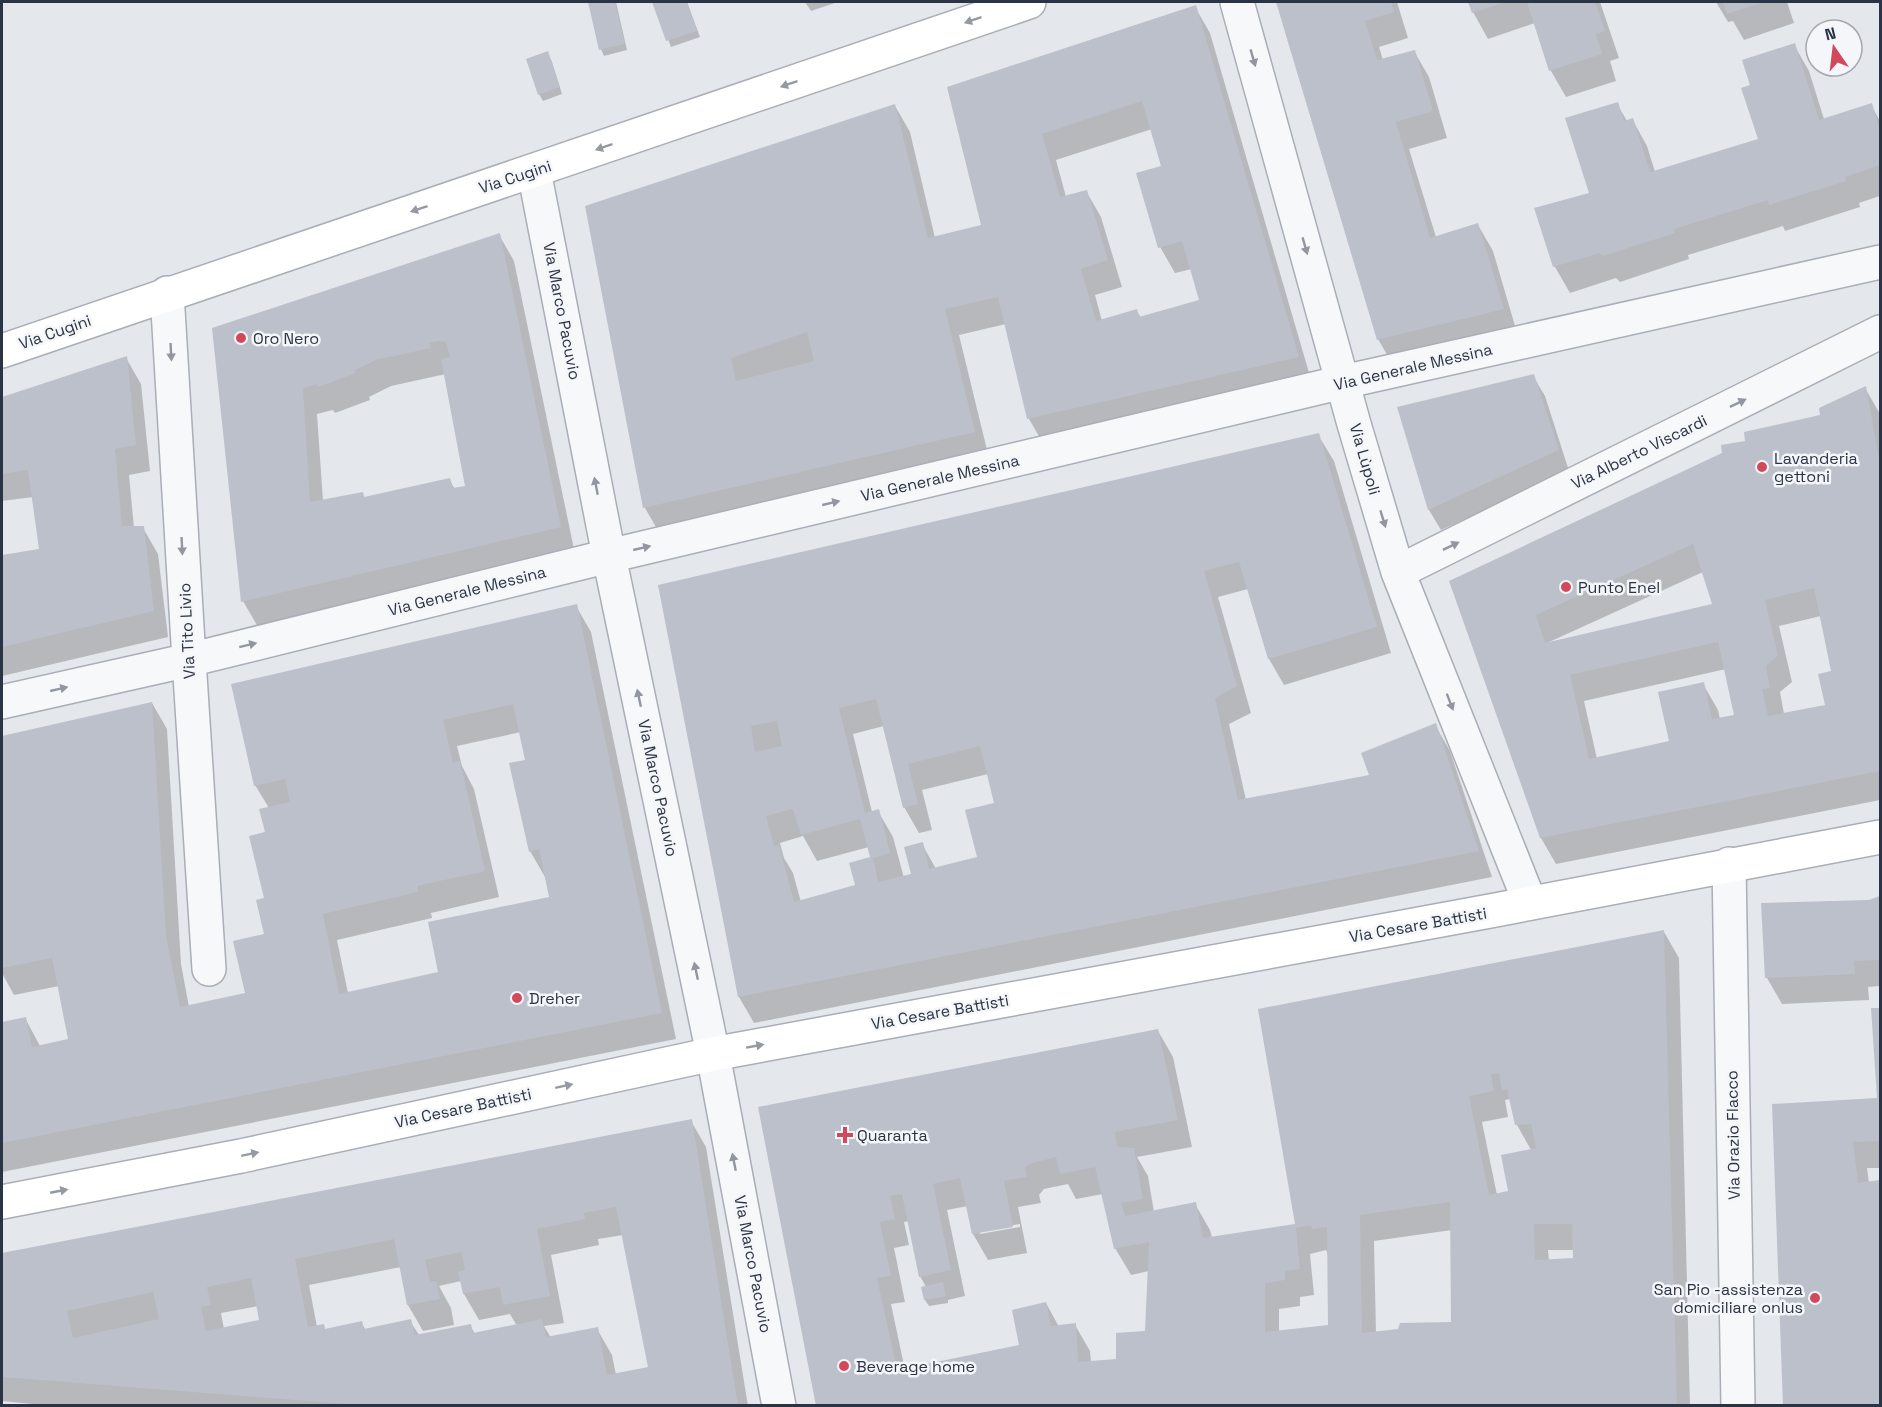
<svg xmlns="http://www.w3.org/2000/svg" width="1882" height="1407" viewBox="0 0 1882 1407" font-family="'Space Grotesk',sans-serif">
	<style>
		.shadow { fill: #0003; fill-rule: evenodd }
		.building { fill: #bbc0ca; fill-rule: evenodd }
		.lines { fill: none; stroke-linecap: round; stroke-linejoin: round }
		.street-casing { stroke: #a9aeb7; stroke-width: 36 }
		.secondary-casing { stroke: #a9aeb7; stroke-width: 36 }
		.street { stroke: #f7f8fa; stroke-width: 33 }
		.secondary { stroke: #fff; stroke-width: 33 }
		.oneway { fill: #959aa2 }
		.oneway2 { fill: #9196a0 }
		.poi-dot { fill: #d1495b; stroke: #f4f6f9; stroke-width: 2 }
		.labels { text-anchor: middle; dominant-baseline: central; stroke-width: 5; stroke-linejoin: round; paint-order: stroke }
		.street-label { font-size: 16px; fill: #2b3445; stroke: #f4f6f9 }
		.poi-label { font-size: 16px; fill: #2b3445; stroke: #f4f6f9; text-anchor: start }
	</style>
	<rect width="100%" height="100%" fill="#e4e7ec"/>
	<path class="shadow" d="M589 2H616L627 50 604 56 601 49Z
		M654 2H687L700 37 671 47Z
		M805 2H838L811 11Z
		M1277 2H1397L1408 38 1379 47 1383 60 1414 51 1429 77 1447 138 1409 149 1436 237 1478 225 1493 251 1518 336 1393 365 1378 339Z
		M1469 2H1603H1600L1619 58 1610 61 1616 81 1566 97 1551 71 1535 23 1488 39 1473 12Z
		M1716 2H1787L1794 23 1744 40 1733 21 1728 22Z
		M1195 7 1210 33 1312 383 1044 445 1029 419 1006 324 959 335 989 458 660 534 645 508 587 207 895 106 910 132 935 238 982 226 949 88ZM1152 129 1163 167 1160 247 1175 273 1192 269 1201 301 1141 318 1137 311 1102 321 1095 295 1122 287 1101 217 1086 191 1066 197 1056 160Z
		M1794 45 1809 71 1824 119 1871 105 1880 121V196L1859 203 1860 207 1785 231 1783 226 1688 255 1689 259 1620 282 1616 278 1570 293 1555 267 1536 209 1591 195 1617 104 1627 121 1632 119 1647 146 1655 172 1759 140 1752 86Z
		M551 59 562 94 543 101 539 94Z
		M499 235 514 261 575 554 258 627 243 601 214 329ZM446 374 467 487 455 489 449 480 365 498 362 493 323 501 317 414 333 410 335 413 370 400 369 397 391 386Z
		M126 358 141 384 150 471 129 475 134 528H143L158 554 168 637 2 676V557L41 550 33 497 2 501V398Z
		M1533 376 1545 396 1569 471 1441 530 1429 510 1398 408Z
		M1865 388 1880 414V800L1556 864 1541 838 1451 582 1747 442 1822 416ZM1703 572 1714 605 1547 643ZM1821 616 1832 672 1827 706 1784 714 1780 692 1792 682 1779 626ZM1726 669 1736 716 1720 719 1718 710 1703 684 1671 742 1597 759 1584 701Z
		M1318 435 1334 461 1391 653 1284 685 1269 659 1248 589 1218 597 1251 713 1229 724 1246 800 1371 776 1435 725 1450 751 1492 877 754 1023 739 997 660 586ZM884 726 904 807 919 833 932 830 922 790 988 774 996 804 979 858 936 869 922 844 912 876 904 878 893 837 878 811 872 812 853 734ZM803 836 817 861 869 847 872 858 857 886 801 902 793 873 784 858 780 843Z
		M576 606 591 632 676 1039 2 1172V1023L25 1018 40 1046 70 1040 59 986 14 995 2 973V738L152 703 167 729 181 964 189 1007 247 994 266 935 269 808 255 785ZM521 732 527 761 530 851 545 877 551 899 440 973 348 993 337 940 432 918 431 913 499 897 474 789 462 766 457 746Z
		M1880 898V986L1868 987 1869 1000 1782 1004 1767 978 1762 905 1869 901Z
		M1664 932 1679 958 1690 1406H818L759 1108 1158 1031 1173 1057 1192 1147 1137 1157 1148 1176 1154 1212 1195 1204 1210 1230 1212 1238 1297 1225ZM1510 1099 1517 1125 1531 1150 1509 1192 1497 1195 1482 1122 1508 1117 1505 1100ZM1068 1184 1076 1199 1103 1194 1115 1248 1131 1275 1149 1271 1147 1332 1117 1360 1091 1362 1090 1351 1075 1325 1059 1327 1046 1303 1021 1346 905 1370 891 1304 905 1302 894 1248 909 1245 904 1222 909 1221 920 1276 926 1287 925 1300 929 1306 948 1303V1300L965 1296 947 1210 968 1206 973 1234 988 1260 1027 1253 1018 1207 1041 1203 1039 1195 1044 1189ZM1020 1224V1227L980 1234V1231ZM1452 1230 1453 1324 1376 1333 1374 1241ZM1326 1250 1329 1256 1330 1326 1279 1332V1309L1300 1306V1297L1314 1295 1310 1254ZM1548 1250H1574V1260L1549 1261Z
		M1880 1009V1168H1867L1869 1183 1880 1181V1406H1785L1774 1105 1880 1100 1872 1010Z
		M691 1121 706 1147 748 1406H53L2 1401V1255ZM623 1235 649 1368 616 1375 612 1355 597 1329 551 1338 544 1326 564 1323 551 1255 599 1245 598 1239ZM401 1267 408 1305 423 1331 454 1325 451 1308 439 1286 461 1281 464 1294 479 1320 510 1314 517 1326 475 1334 470 1325 419 1335 410 1321 366 1330 361 1323 325 1330 317 1327 309 1285ZM258 1306 261 1322 224 1329 221 1313Z"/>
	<path class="building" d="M588 2H615L625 44 599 50Z
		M652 2H687L697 31 666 41Z
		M1276 2H1391L1394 12 1365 21 1377 60 1415 50 1433 111 1396 122 1430 238 1478 223 1504 309 1377 340Z
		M1468 2H1506L1472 13Z
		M1527 2H1595L1605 31 1596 34 1602 54 1549 71Z
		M1723 2H1764L1727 14Z
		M1196 5 1299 357 1027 419 998 297 945 309 975 432 643 508 585 206 895 104 928 238 981 225 947 87ZM1142 101 1161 166 1136 173 1158 248 1182 241 1199 300 1139 317 1137 309 1096 321 1081 269 1108 260 1087 190 1060 197 1042 134ZM807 332 814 361 736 381 731 358Z
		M1795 43 1819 120 1872 103 1880 131V165L1845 177 1846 181 1769 205 1768 200 1674 229 1675 233 1603 256 1600 253 1553 267 1534 208 1589 193 1565 118 1618 102 1624 121 1633 118 1650 172 1758 139 1741 88 1750 85 1742 60Z
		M548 51 560 87 538 95 526 59Z
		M500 233 561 527 241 602 212 328ZM439 341 446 342 450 357 441 359 465 486 453 488 450 478 364 497 363 492 310 502 303 388 317 384 318 387 356 373 355 370 376 360 431 348 429 343Z
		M127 356 136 445 115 449 122 526H144L154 611 2 647V555L39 549 28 470 2 474V397Z
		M1534 374 1559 450 1428 510 1397 407Z
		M1866 386 1880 464V771L1540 838 1449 581 1722 453 1721 445 1745 441 1744 432 1820 415 1819 408ZM1693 544 1712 604 1545 643 1536 615ZM1814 588 1831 671 1818 674 1825 705 1768 716 1762 689 1770 688 1766 666 1778 655 1765 600ZM1718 642 1734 715 1712 719 1704 682 1658 692 1669 741 1589 759 1570 675Z
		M1319 433 1377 627 1268 659 1239 562 1204 571 1237 686 1215 698 1238 800 1369 775 1361 753 1436 723 1479 851 738 997 658 585ZM876 699 903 808 918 804 908 764 980 746 994 803 965 810 977 857 929 869 923 842 904 847 911 874 878 882 873 858 890 853 879 809 865 813 839 708ZM777 721 782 746 755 752 751 726ZM793 809 801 835 860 819 870 857 849 863 855 885 794 902 779 845 774 846 766 816Z
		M577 604 662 1013 2 1143V1022L26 1017 32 1047 68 1039 52 958 2 968V736L152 702 166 936 180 1007 245 993 233 941 264 934 256 900 264 898 249 836 265 832 259 809 290 802 285 779 254 786 231 684ZM513 704 525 760 509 763 529 852 539 849 549 897 428 922 438 972 339 994 323 914 418 892 417 886 485 871 460 761 453 763 443 720Z
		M1880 896V960L1854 961 1855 974 1765 978 1761 903 1869 900Z
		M1664 930 1677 1406H816L758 1107 1158 1029 1178 1120 1115 1132 1117 1147 1134 1148 1143 1199 1121 1203 1125 1216 1196 1202 1203 1238 1295 1224 1258 1009ZM1499 1073 1502 1090 1507 1089 1515 1125 1531 1124 1536 1148 1501 1155 1508 1191 1489 1195 1469 1096 1494 1091 1491 1074ZM1056 1157 1060 1174 1095 1167 1114 1249 1149 1242 1145 1331 1116 1333V1359L1078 1362 1076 1323 1051 1326 1046 1302 1012 1310 1019 1345 897 1370 877 1278 891 1276 880 1222 895 1219 890 1196 902 1194 919 1277 951 1270 933 1184 960 1178 972 1234 1013 1227 1004 1181 1027 1177 1025 1168 1029 1164ZM1450 1202 1451 1322 1400 1323 1398 1329 1362 1333 1360 1215ZM1534 1224H1572L1573 1258 1535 1260ZM1311 1225 1312 1229 1327 1227 1328 1325 1265 1332V1283L1285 1280V1271L1300 1269 1296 1228Z
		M1871 1008H1880V1141L1853 1142 1858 1183 1880 1180V1406H1783L1772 1104 1877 1098Z
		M692 1119 738 1406H371L2 1377V1253ZM616 1207 648 1367 607 1375 598 1327 546 1337 542 1319 473 1333 471 1324 415 1335 411 1319 364 1329 362 1321 325 1329 324 1324 308 1327 295 1259 394 1239 407 1305 440 1299 436 1281 430 1282 425 1260 461 1252 465 1270 458 1272 463 1294 500 1287 503 1305 550 1296 537 1229 585 1219 584 1213ZM251 1278 259 1320 206 1331 201 1307 211 1305 207 1287ZM153 1292 159 1319 73 1338 67 1311Z
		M943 1282 946 1296 924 1300 921 1287Z"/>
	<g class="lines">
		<g class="street-casing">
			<path id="street" d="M1237 2 1354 424 1398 572 1530 903
				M534 171 609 556 713 1054 779 1406
				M167 293 189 660 209 969
				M1398 572 1880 332
				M2 702 189 660 609 556 1343 382 1880 262
				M1729 864 1738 1406"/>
		</g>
		<g class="secondary-casing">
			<path id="secondary" d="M2 351 1029 2
				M2 1202 241 1156 713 1054 1490 911 1880 837"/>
		</g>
		<use href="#street" class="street"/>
		<use href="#secondary" class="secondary"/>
	</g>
	<defs><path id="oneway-solid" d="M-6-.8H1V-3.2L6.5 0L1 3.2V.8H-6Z" transform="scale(1.5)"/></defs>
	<g class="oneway">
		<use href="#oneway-solid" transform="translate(973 20) rotate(161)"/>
		<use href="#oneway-solid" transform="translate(789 84) rotate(161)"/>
		<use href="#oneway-solid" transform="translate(604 147) rotate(161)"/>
		<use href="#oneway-solid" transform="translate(419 209) rotate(162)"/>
		<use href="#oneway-solid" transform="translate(755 1046) rotate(-10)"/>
		<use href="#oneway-solid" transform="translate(564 1086) rotate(-12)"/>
		<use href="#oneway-solid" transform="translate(250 1154) rotate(-12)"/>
		<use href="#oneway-solid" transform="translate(59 1191) rotate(-11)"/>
	</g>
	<g class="oneway2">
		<use href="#oneway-solid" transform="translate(1253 58) rotate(74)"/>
		<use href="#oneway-solid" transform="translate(1305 246) rotate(74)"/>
		<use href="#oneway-solid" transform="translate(171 352) rotate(87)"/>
		<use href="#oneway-solid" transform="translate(1738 403) rotate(-26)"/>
		<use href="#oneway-solid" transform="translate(596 486) rotate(-101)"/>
		<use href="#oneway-solid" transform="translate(831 503) rotate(-13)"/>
		<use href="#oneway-solid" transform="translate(1383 519) rotate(73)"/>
		<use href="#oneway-solid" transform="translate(182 546) rotate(87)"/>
		<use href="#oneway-solid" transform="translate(1451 546) rotate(-26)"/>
		<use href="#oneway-solid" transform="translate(642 548) rotate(-13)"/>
		<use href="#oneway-solid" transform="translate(248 645) rotate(-14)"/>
		<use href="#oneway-solid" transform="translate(59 689) rotate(-13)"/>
		<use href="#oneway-solid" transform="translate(639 698) rotate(-102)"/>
		<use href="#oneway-solid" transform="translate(1450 702) rotate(69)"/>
		<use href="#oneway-solid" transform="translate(696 971) rotate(-102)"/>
		<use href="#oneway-solid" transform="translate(734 1162) rotate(-101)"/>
	</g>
	<g class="poi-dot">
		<circle cx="241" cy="338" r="6"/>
		<circle cx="1762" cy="467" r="6"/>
		<circle cx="1566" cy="587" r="6"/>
		<circle cx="517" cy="998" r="6"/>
		<path d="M842 1126h6v6h6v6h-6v6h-6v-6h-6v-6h6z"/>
		<circle cx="1815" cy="1298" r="6"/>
		<circle cx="844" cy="1366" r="6"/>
	</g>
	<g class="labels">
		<g class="street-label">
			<text transform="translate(515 177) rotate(-18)">Via Cugini</text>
			<text transform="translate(562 311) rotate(79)">Via Marco Pacuvio</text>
			<text transform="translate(55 332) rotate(-19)">Via Cugini</text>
			<text transform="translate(1413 367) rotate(-13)">Via Generale Messina</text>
			<text transform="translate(1639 452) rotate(-26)">Via Alberto Viscardi</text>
			<text transform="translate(1365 459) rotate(74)">Via Lùpoli</text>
			<text transform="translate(940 478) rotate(-13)">Via Generale Messina</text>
			<text transform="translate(467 591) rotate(-14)">Via Generale Messina</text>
			<text transform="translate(187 631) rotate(-93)">Via Tito Livio</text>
			<text transform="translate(658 788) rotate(78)">Via Marco Pacuvio</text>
			<text transform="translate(1418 925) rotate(-10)">Via Cesare Battisti</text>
			<text transform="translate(940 1012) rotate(-10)">Via Cesare Battisti</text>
			<text transform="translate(463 1108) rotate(-12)">Via Cesare Battisti</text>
			<text transform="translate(1733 1135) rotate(-91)">Via Orazio Flacco</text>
			<text transform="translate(753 1264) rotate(79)">Via Marco Pacuvio</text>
		</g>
		<g class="poi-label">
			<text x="253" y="338">Oro Nero</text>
			<text x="1774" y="458">Lavanderia<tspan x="1774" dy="18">gettoni</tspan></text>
			<text x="1578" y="587">Punto Enel</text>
			<text x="529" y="998">Dreher</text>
			<text x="857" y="1135">Quaranta</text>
			<text x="1803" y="1289" text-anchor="end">San Pio -assistenza<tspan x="1803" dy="18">domiciliare onlus</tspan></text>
			<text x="856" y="1366">Beverage home</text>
		</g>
	</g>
	<rect width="1882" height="1407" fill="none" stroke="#2b3445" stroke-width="6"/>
	<g transform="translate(1834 48) rotate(346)"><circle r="28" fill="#f4f6f9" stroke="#a4a8b1" stroke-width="1.5"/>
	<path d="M0-4.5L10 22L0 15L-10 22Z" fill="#d1495b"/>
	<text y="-9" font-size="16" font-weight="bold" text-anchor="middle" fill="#2b3445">N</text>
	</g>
</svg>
